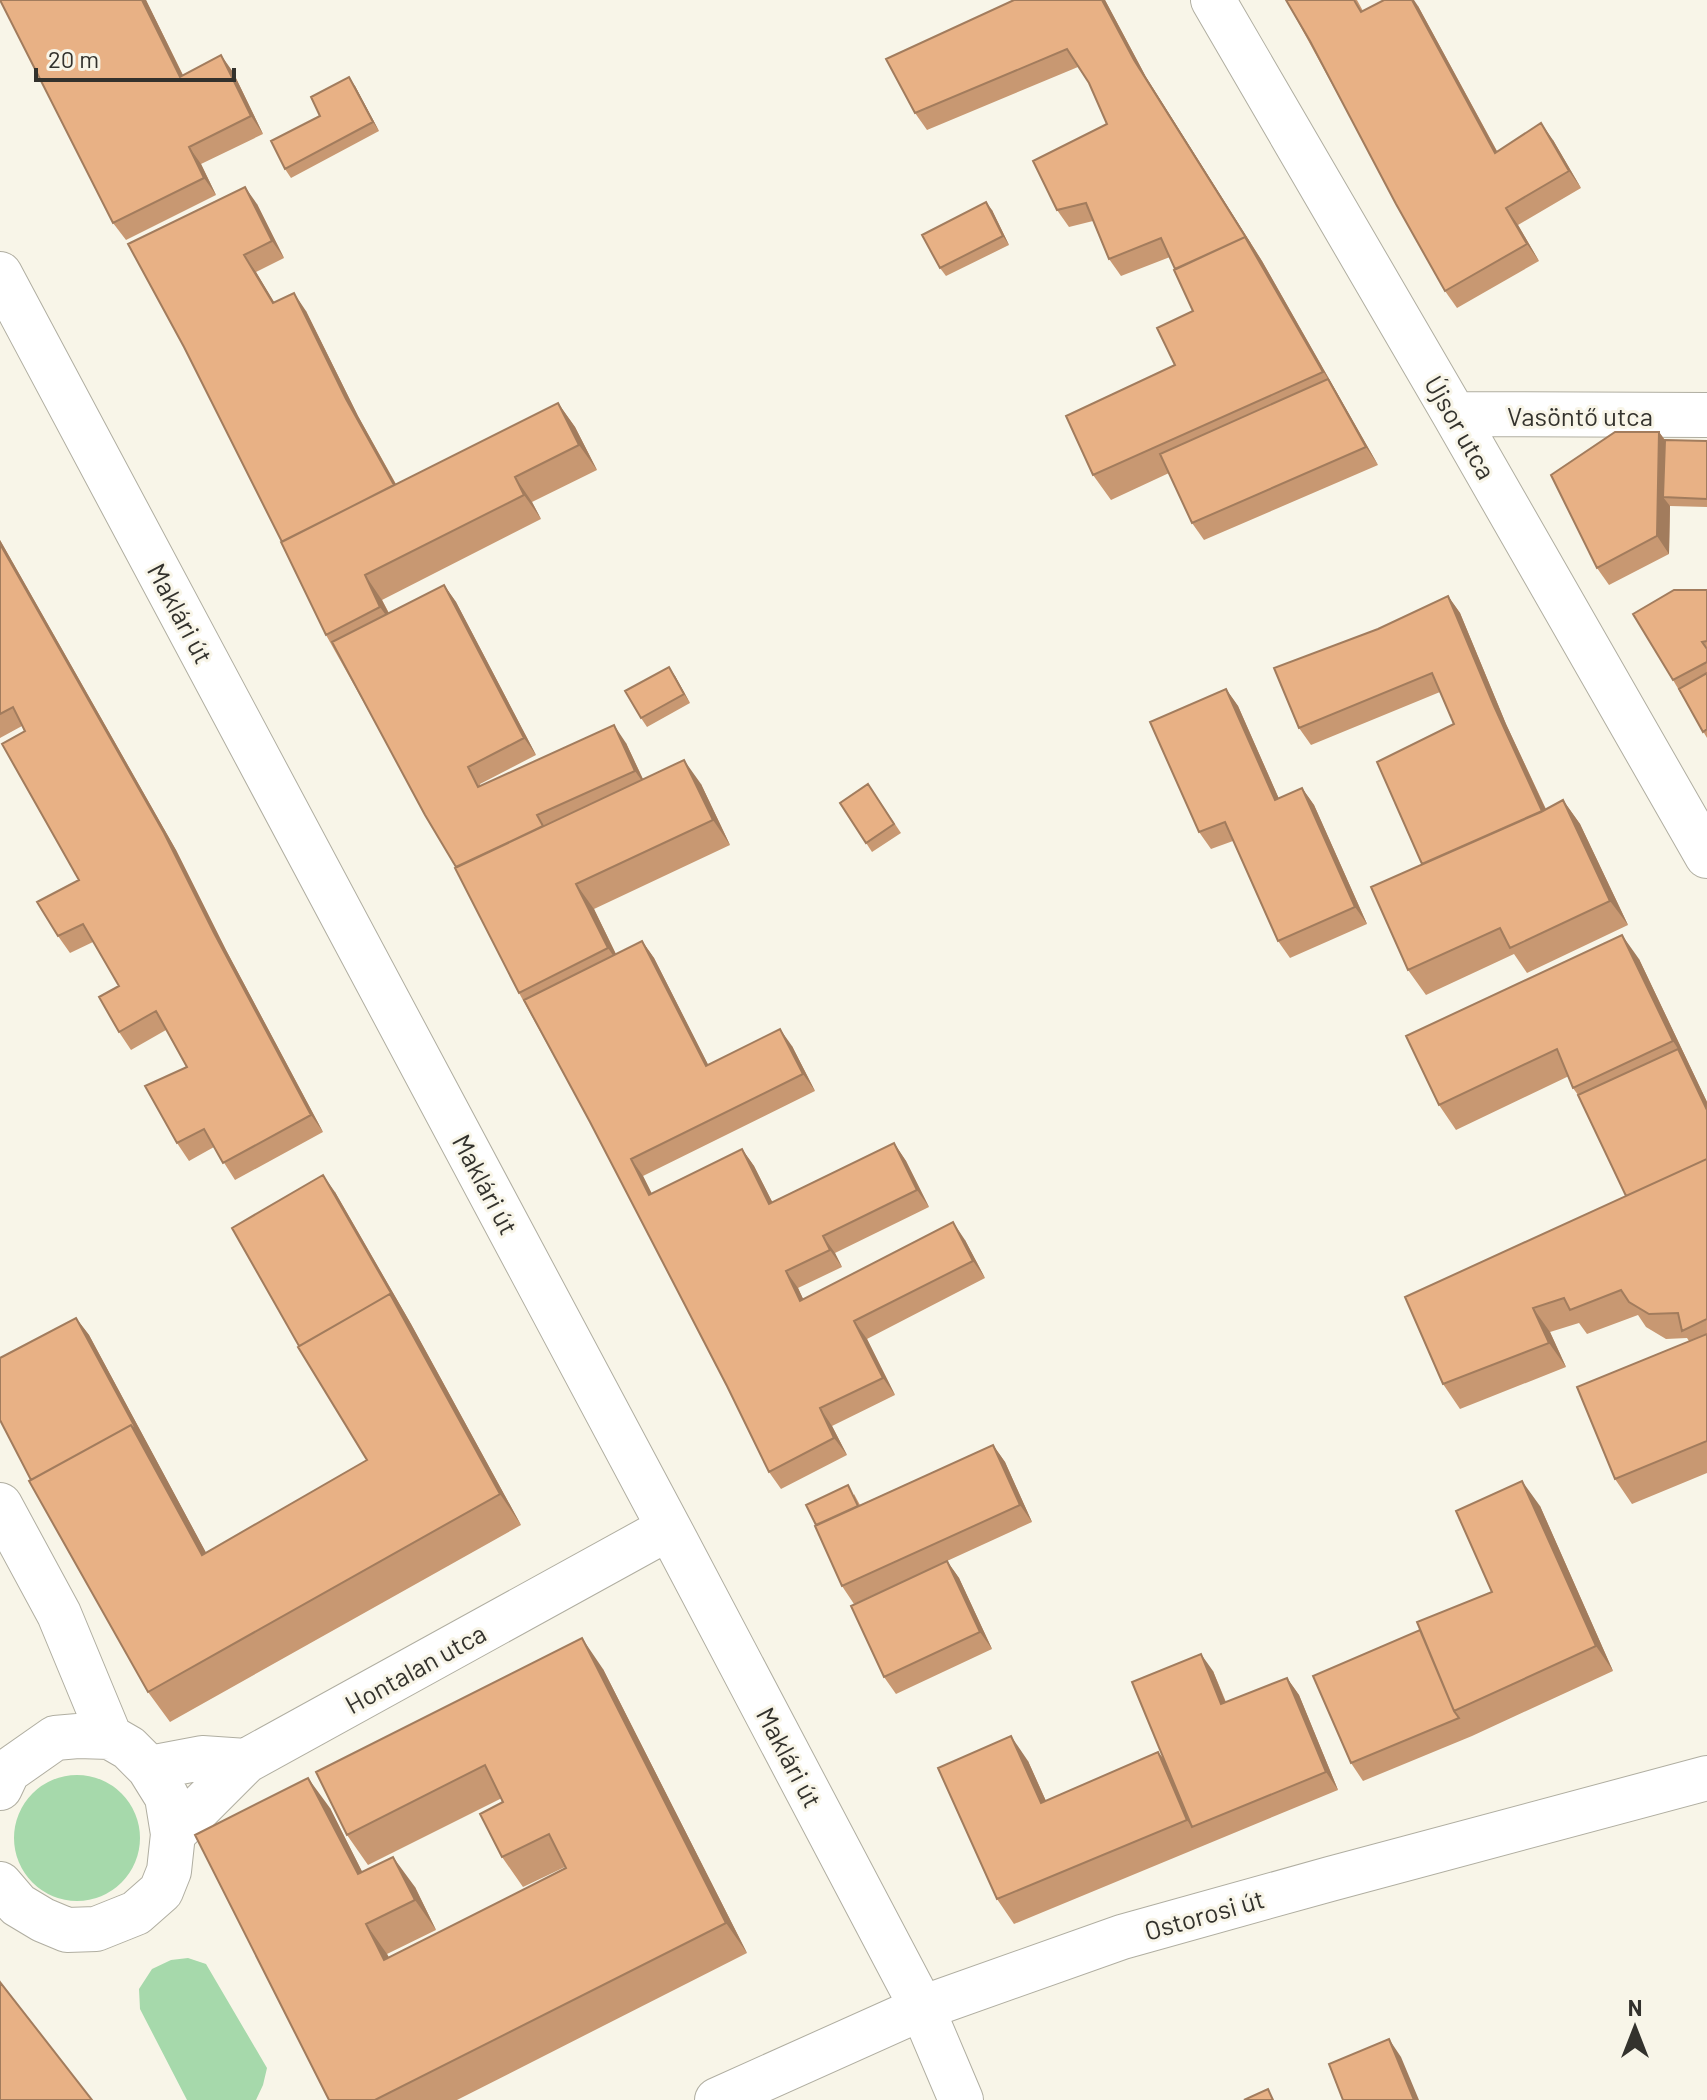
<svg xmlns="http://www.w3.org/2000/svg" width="1707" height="2100" viewBox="0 0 1707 2100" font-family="Barlow,sans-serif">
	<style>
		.green { fill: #a6d9ab }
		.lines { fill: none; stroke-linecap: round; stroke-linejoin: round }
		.street-casing { stroke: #b0aea1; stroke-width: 46 }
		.secondary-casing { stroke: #b0aea1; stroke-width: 46 }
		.street { stroke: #fff; stroke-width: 44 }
		.secondary { stroke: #fff; stroke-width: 44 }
		.wall { fill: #c89872 }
		.shaded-wall { fill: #a27c5d }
		.building { fill: #e8b185; stroke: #a27c5d; stroke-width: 2 }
		.labels { text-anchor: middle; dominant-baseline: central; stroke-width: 6; stroke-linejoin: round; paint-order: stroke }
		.street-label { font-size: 26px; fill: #33322d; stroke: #f8f5e8 }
	</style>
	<rect width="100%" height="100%" fill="#f8f5e8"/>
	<path class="green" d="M14 1838a63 63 0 1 1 126 0a63 63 0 1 1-126 0Z
		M188 1958 206 1964 267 2068 263 2085 256 2100H187L140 2009 139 1989 152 1969 171 1960Z"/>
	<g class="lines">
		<g class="street-casing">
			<path id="street" d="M1213 0 1454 414 1707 856
				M0 274 669 1528 922 2008 961 2100
				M1454 414 1707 415
				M0 1505 59 1614 110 1737
				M149 1768 202 1758 246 1761 669 1528
				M0 1788 8 1771 55 1738 78 1736 110 1737 129 1748 149 1768 167 1797 173 1834 169 1871 161 1891 136 1913 96 1929 67 1930 43 1920 18 1905 0 1884
				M173 1834 246 1761"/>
		</g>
		<g class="secondary-casing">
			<path id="secondary" d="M717 2100 922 2008 1122 1937 1330 1879 1707 1778"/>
		</g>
		<use href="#street" class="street"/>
		<use href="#secondary" class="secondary"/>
	</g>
	<path class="wall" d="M146 0 183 75 233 72 263 134 201 164 216 195 126 240 113 223Z
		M1014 0H1105L1146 77 1262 261 1378 465 1204 540 1192 523 1169 473 1111 500 1093 475 1175 365 1193 311 1170 257 1121 276 1109 259 1093 221 1069 227 1057 210 1107 124 1089 83 1078 67 927 130 915 113Z
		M1286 0H1357L1363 11 1418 6 1497 151 1553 140 1581 188 1518 225 1539 261 1457 308 1445 291Z
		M355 86 379 131 291 178 285 169 320 116Z
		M257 204 284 258 256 272 274 303 306 311 358 416 396 484 558 403 575 427 597 470 532 502 541 519 382 600 389 613 444 585 456 602 536 755 480 784V786L626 743 643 779 701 784 730 845 594 909 616 954 642 941 654 958 708 1065 792 1046 815 1091 643 1176 652 1194 742 1149 754 1166 772 1202 894 1143 906 1161 929 1207 835 1253 842 1267 798 1288 803 1299 965 1240 985 1278 867 1339 895 1395 832 1426 847 1455 781 1489 769 1472 727 1386 590 1122 519 993 456 867 326 635 282 542 184 347Z
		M992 210 1009 245 946 276 940 268Z
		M1659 432 1665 440 1707 441V507L1670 506 1669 554 1609 585 1597 568Z
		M0 540 176 850 226 950 323 1132 235 1180 214 1147 189 1161 177 1143 187 1067 166 1030 131 1050 119 1032V986L93 942 70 953 58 936 79 880 22 726 0 738Z
		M1707 590V738L1673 680Z
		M1448 596 1460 613 1506 724 1546 809 1563 800 1580 824 1628 925 1527 973 1514 954 1426 995 1408 970 1422 864 1454 724 1440 692 1311 745 1299 728 1378 629Z
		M675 676 690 703 647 727 641 718Z
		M1226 689 1238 706 1279 799 1302 788 1314 805 1367 924 1290 958 1278 941 1233 841 1211 849 1199 832Z
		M868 784 901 833 872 852 840 803Z
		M1639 959 1707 1102V1473L1632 1504 1615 1479 1689 1341 1687 1338 1666 1339 1646 1327 1638 1315 1587 1334 1579 1323 1550 1332 1566 1367 1460 1409 1443 1384 1626 1196 1578 1095 1573 1088 1569 1076 1456 1130 1439 1105Z
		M335 1192 411 1324 521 1525 170 1722 148 1692 31 1480 76 1318 89 1335 206 1553 367 1460 299 1346Z
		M993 1445 1005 1462 1032 1522 947 1561 959 1578 992 1649 896 1694 884 1677 939 1565 854 1604 842 1586 854 1494 860 1505Z
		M1540 1506 1613 1671 1472 1736 1363 1781 1351 1763 1420 1630 1492 1592Z
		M603 1669 747 1953 457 2100H329L330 1808 362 1872 415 1887 436 1930 387 1954 389 1957 566 1868 565 1867 523 1887 502 1857 503 1802 502 1798 368 1865 347 1835Z
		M1213 1671 1226 1702 1287 1678 1299 1695 1338 1790 1014 1924 997 1899 1028 1761 1046 1801 1158 1752 1164 1759Z"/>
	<path class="shaded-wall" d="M142 0H146L192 94 180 77Z
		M1102 0H1105L1146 77 1262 261 1378 465 1366 447 1328 379 1134 60Z
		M1412 0H1414L1418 6 1507 170 1495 153Z
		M221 55 233 72 263 134 251 116Z
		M349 77 355 86 379 131 373 122Z
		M1541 123 1553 140 1581 188 1569 171Z
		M189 147 201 164 216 195 204 178Z
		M245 187 257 204 284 258 272 241Z
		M986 202 992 210 1009 245 1003 236Z
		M1506 208 1518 225 1539 261 1527 244Z
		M244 255 256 272 285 320 273 303Z
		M294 293 306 311 358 416 410 510 398 492 346 399Z
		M558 403 575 427 597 470 579 445Z
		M1659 432 1671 449 1663 497 1670 506 1669 554 1657 536Z
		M515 477 532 502 541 519 524 495Z
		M0 540 176 850 226 950 323 1132 311 1115 0 544Z
		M365 575 382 600 398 632 380 607Z
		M444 585 456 602 536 755 524 738Z
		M1448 596 1460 613 1506 724 1558 836 1546 819 1494 706Z
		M669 667 675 676 690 703 684 694Z
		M1226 689 1238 706 1287 817 1275 800Z
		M614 725 626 743 647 788 635 771Z
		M684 760 701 784 730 845 713 820Z
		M1302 788 1314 805 1367 924 1355 907Z
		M1563 800 1580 824 1628 925 1610 901Z
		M576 884 594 909 625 973 608 948Z
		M1622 935 1639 959 1707 1102V1110L1678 1049 1673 1041Z
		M642 941 654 958 718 1084 706 1066Z
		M780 1029 792 1046 815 1091 803 1074Z
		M894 1143 906 1161 929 1207 917 1190Z
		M742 1149 754 1166 782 1221 769 1204Z
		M631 1159 643 1176 661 1212 649 1195Z
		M323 1175 335 1192 411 1324 521 1525 500 1494Z
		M953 1222 965 1240 985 1278 973 1261Z
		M823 1236 835 1253 842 1267 830 1250Z
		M786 1271 798 1288 812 1318 800 1301Z
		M1533 1308 1550 1332 1566 1367 1549 1343Z
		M76 1318 89 1335 224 1586 202 1555 131 1425Z
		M854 1321 867 1339 895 1395 883 1378Z
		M820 1408 832 1426 847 1455 834 1438Z
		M993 1445 1005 1462 1032 1522 1020 1505Z
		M1522 1481 1540 1506 1613 1671 1596 1646Z
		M947 1561 959 1578 992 1649 980 1632Z
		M582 1638 603 1669 747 1953 726 1923Z
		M1201 1654 1213 1671 1233 1721 1221 1704Z
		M1287 1678 1299 1695 1338 1790 1326 1772Z
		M1011 1736 1028 1761 1058 1828 1041 1803Z
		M1158 1752 1176 1776 1192 1827 1187 1820Z
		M308 1778 330 1808 379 1905 358 1874Z
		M393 1857 415 1887 436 1930 415 1900Z
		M366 1924 387 1954 405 1991 384 1960Z
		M1389 2039 1401 2057 1419 2100H1414Z"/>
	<path class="building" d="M0 0H142L180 77 221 55 251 116 189 147 204 178 113 223Z
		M1014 0H1102L1134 60 1250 244 1245 237 1175 269 1161 238 1109 259 1086 203 1057 210 1033 161 1107 124 1089 83 1067 49 915 113 886 59Z
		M1286 0H1354L1361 12 1384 0H1412L1495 153 1541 123 1569 171 1506 208 1527 244 1445 291 1396 204 1310 41Z
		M349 77 373 122 285 169 271 141 320 116 311 97Z
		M245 187 272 241 244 255 273 303 294 293 346 399 394 485 282 542 184 347 128 244Z
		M986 202 1003 236 940 268 922 235Z
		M1245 237 1323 372 1093 475 1066 416 1175 365 1157 328 1193 311 1174 270Z
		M1328 379 1366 447 1192 523 1160 454Z
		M558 403 579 445 515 477 524 495 365 575 380 607 326 635 281 542Z
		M1615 432H1659L1657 536 1597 568 1551 475Z
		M1665 440 1707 441V499L1663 497Z
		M0 544 164 833 214 933 311 1115 223 1163 204 1129 177 1143 145 1086 187 1067 156 1011 119 1032 99 997 119 986 83 924 58 936 37 902 79 880 2 744 25 731 13 707 0 714Z
		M444 585 524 738 468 767 478 787 614 725 635 771 537 815 543 826 456 867 425 815 332 642Z
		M1674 590H1707V641L1702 642 1707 649V662L1673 680 1633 614Z
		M1448 596 1494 706 1542 811 1422 864 1377 762 1454 724 1432 673 1299 728 1274 668 1378 629Z
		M669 667 684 694 641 718 625 691Z
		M1707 673V729L1703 732 1679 689Z
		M1226 689 1275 800 1302 788 1355 907 1278 941 1225 822 1199 832 1150 722Z
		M684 760 713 820 576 884 608 948 519 993 455 868Z
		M868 784 894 824 866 843 840 803Z
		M1563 800 1610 901 1510 948 1500 928 1408 970 1371 887 1541 812Z
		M1622 935 1673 1041 1573 1088 1557 1049 1439 1105 1406 1036Z
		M642 941 706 1066 780 1029 803 1074 631 1159 649 1195 742 1149 769 1204 894 1143 917 1190 823 1236 830 1250 786 1271 800 1301 953 1222 973 1261 854 1321 883 1378 820 1408 834 1438 769 1472 727 1386 590 1122 524 1000Z
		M1678 1049 1707 1110V1159L1626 1196 1578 1095Z
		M1707 1159V1319L1682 1331 1678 1313 1649 1314 1629 1302 1621 1290 1570 1310 1564 1298 1533 1308 1549 1343 1443 1384 1405 1297Z
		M323 1175 399 1307 390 1294 299 1346 232 1228Z
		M390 1294 500 1494 148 1692 29 1481 131 1425 202 1555 367 1460 298 1347Z
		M76 1318 141 1438 131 1425 31 1480 0 1420V1358Z
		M1707 1334V1441L1615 1479 1577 1387Z
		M993 1445 1020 1505 842 1586 815 1526Z
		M1522 1481 1596 1646 1454 1711 1417 1622 1492 1592 1456 1511Z
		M848 1485 858 1506 816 1525 806 1505Z
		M947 1561 980 1632 884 1677 851 1606Z
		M1420 1630 1454 1711 1459 1718 1351 1763 1313 1676Z
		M582 1638 726 1923 375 2100H329L195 1835 308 1778 358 1874 393 1857 415 1900 366 1924 384 1960 566 1868 549 1834 502 1857 480 1814 503 1802 485 1765 347 1835 316 1772Z
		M1201 1654 1221 1704 1287 1678 1326 1772 1192 1827 1132 1682Z
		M1011 1736 1041 1803 1158 1752 1187 1820 997 1899 938 1768Z
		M0 1982 92 2100H0Z
		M1389 2039 1414 2100H1343L1329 2064Z
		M1268 2089 1273 2100H1244Z"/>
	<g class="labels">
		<g class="street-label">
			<text x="1580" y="415">Vasöntő utca</text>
			<text transform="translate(1461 427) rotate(60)">Újsor utca</text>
			<text transform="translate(181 613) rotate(62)">Maklári út</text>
			<text transform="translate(486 1184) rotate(62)">Maklári út</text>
			<text transform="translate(415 1668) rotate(-29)">Hontalan utca</text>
			<text transform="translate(790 1757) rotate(62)">Maklári út</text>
			<text transform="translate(1204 1914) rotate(-16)">Ostorosi út</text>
		</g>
	</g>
	<g transform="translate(1635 2028)" stroke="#f8f5e8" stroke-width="6" paint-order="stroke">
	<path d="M0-6L14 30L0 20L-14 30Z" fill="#33322d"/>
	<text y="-12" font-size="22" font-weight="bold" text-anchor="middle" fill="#33322d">N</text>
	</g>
	<path d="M36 68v12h198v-12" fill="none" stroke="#33322d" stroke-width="4"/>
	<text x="48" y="68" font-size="24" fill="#33322d" stroke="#f8f5e8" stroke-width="6" paint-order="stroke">20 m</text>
</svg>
